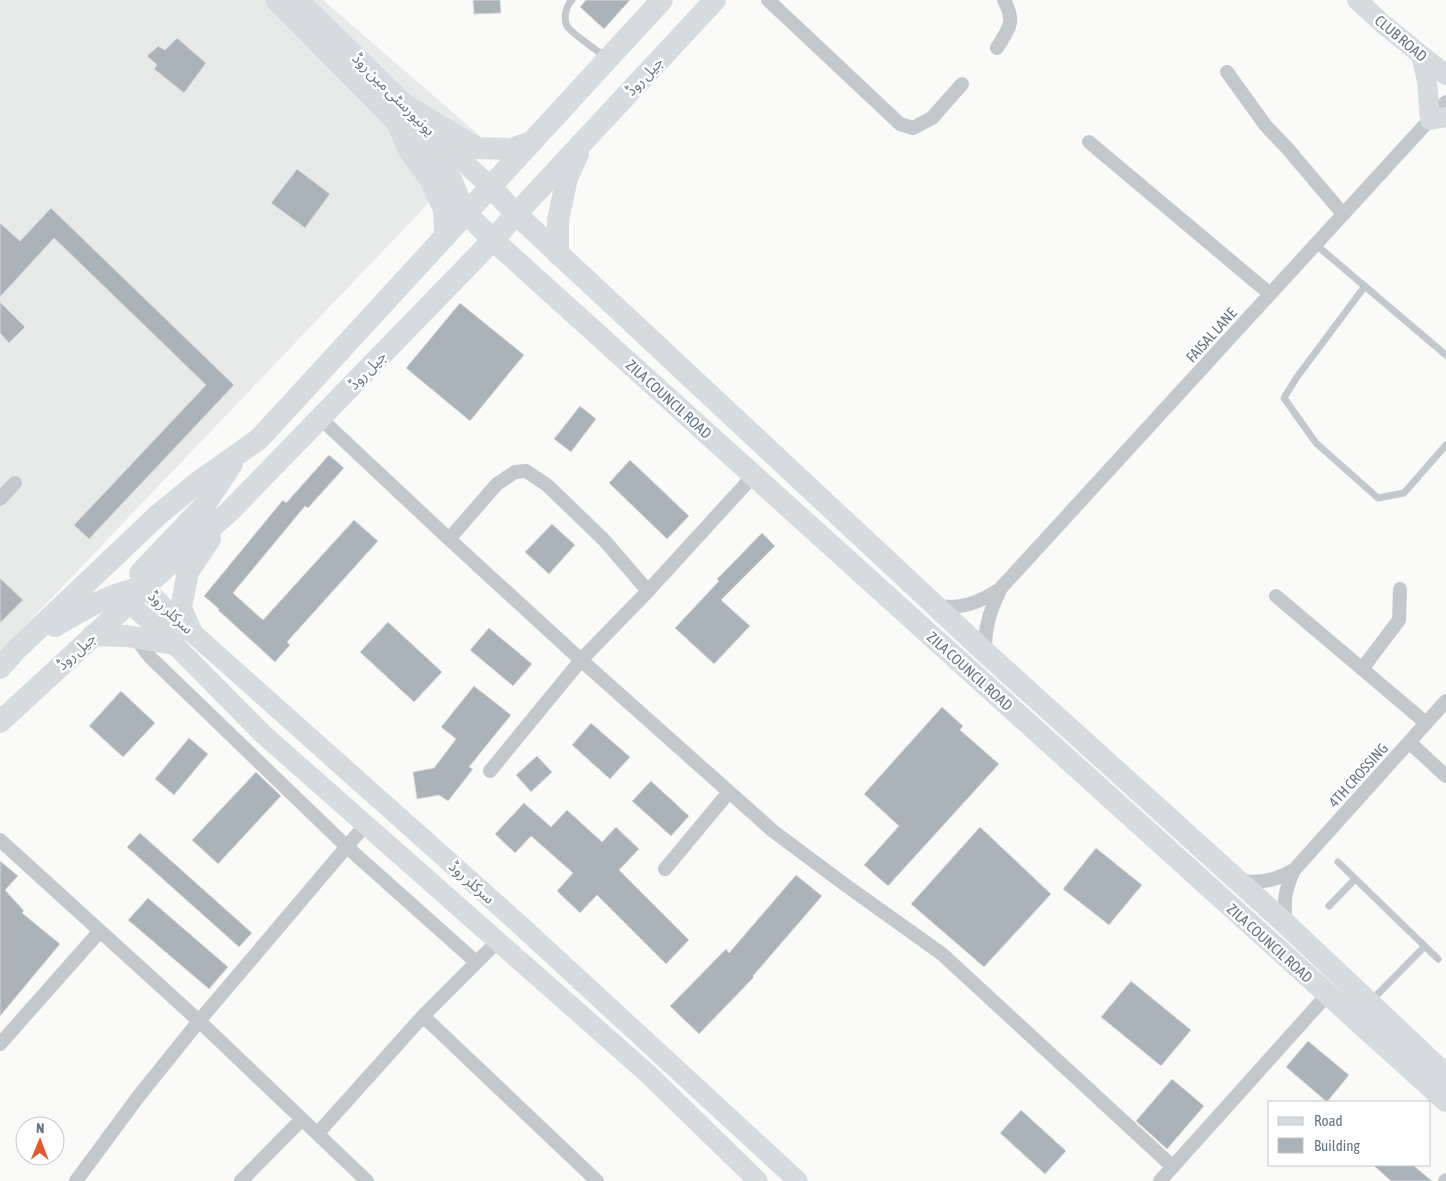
<svg xmlns="http://www.w3.org/2000/svg" width="1446" height="1181" viewBox="0 0 1446 1181" font-family="'Asap Condensed','Noto Sans Arabic',sans-serif">
	<style>
		.built { fill: #e8e9e9 }
		.building { fill: #aab3b9; stroke: #dcdcda }
		.lines { fill: none; stroke-linecap: round; stroke-linejoin: round }
		.lane { stroke: #c3c8cc; stroke-width: 7 }
		.street { stroke: #c3c8cc; stroke-width: 14 }
		.secondary { stroke: #d6dbdf; stroke-width: 20 }
		.primary { stroke: #d6dbdf; stroke-width: 22 }
		.labels { text-anchor: middle; dominant-baseline: central; stroke-width: 5; stroke-linejoin: round; paint-order: stroke }
		.street-label { font-size: 15px; fill: #657683; stroke: #fff }
	</style>
	<rect width="100%" height="100%" fill="#fafaf8"/>
	<path class="built" d="M0 0H323L487 142 0 652Z"/>
	<path class="building" d="M473 0H500L501 13 474 14Z
		M586 0H630L604 29 580 7Z
		M177 38 206 63 184 93 154 69 157 65 147 56 158 46 165 50Z
		M297 169 330 194 305 228 271 203Z
		M51 208 234 385 89 539 74 525 206 385 54 238 0 297V223L20 241Z
		M0 302 25 327 9 343 0 333Z
		M460 303 524 355 470 421 406 368Z
		M580 406 596 419 571 452 554 439Z
		M329 455 344 468 308 508 305 506 233 593 263 620 354 520 378 541 287 642 290 645 275 662 218 610 219 609 204 596 283 500 286 503Z
		M630 460 689 516 667 539 609 483Z
		M552 524 575 545 549 574 525 552Z
		M762 533 775 546 721 600 750 626 714 664 675 628 719 581 717 579Z
		M0 578 23 600 0 623Z
		M388 622 442 672 414 702 360 652Z
		M489 628 532 664 513 686 470 650Z
		M474 686 511 715 469 767 473 769 448 801 439 795 417 799 413 772 434 768 456 739 441 727Z
		M121 691 155 723 123 757 89 726Z
		M942 707 963 726 960 730 999 764 888 886 864 865 899 826 864 794Z
		M591 723 630 757 610 779 572 745Z
		M189 738 208 754 174 795 155 779Z
		M537 756 552 772 531 792 516 775Z
		M256 772 281 796 218 864 192 840Z
		M651 781 689 816 671 836 632 801Z
		M524 803 551 827 567 810 602 842 616 827 639 849 619 870 689 940 666 964 597 895 580 913 557 891 573 873 531 836 515 853 495 834Z
		M980 827 1051 894 984 967 911 904Z
		M140 833 252 933 239 947 127 847Z
		M1096 848 1142 885 1109 925 1063 889Z
		M0 861 18 876 5 890 24 911 22 913 60 944 0 1016Z
		M796 875 822 896 753 976 754 977 699 1034 670 1006 726 949 729 953Z
		M148 898 228 967 209 989 128 920Z
		M1131 981 1191 1030 1161 1066 1101 1017Z
		M1308 1041 1349 1075 1327 1102 1286 1067Z
		M1172 1079 1204 1106 1167 1149 1136 1121Z
		M1021 1110 1066 1151 1045 1174 1000 1133Z
		M1373 1165H1413L1432 1181H1391Z"/>
	<g class="lines">
		<path class="lane" d="M572 0C566 6 563 18 567 26 572 34 597 50 605 57
			M1315 244 1446 355
			M1365 286 1297 377 1284 398 1316 443 1378 498 1404 493 1446 445
			M1338 862 1438 959
			M1329 906 1355 879
			M1371 1001 1424 947"/>
		<path class="street" d="M768 0 900 124 913 128 932 118 962 84
			M997 48C1009 28 1016 23 1004 0
			M1227 72 1266 126 1287 148 1343 214
			M1089 142 1270 294
			M320 418 449 539 581 660 773 831 844 884 942 954 1173 1167
			M0 499 15 483
			M449 539 497 484 515 472 526 471 547 485 604 540 648 591 581 660 490 771
			M648 591 754 475
			M1276 596 1426 723
			M936 605C959 611 980 602 1000 589L1446 102
			M135 637 150 657 346 846 476 962
			M985 652C984 629 990 611 1000 590
			M1362 669 1399 620 1400 589
			M1409 742 1446 776
			M0 840 199 1021 367 1181
			M665 869 729 792
			M1240 881C1262 883 1274 881 1294 870
			M1286 924C1283 902 1285 890 1294 870L1446 701
			M423 1016 597 1181
			M0 1044 100 931
			M318 1133 423 1016 498 941
			M76 1181 138 1097 199 1021 366 824
			M241 1181 302 1119
			M1160 1181 1327 995
			M1445 1181 1446 1180"/>
		<path class="secondary" d="M275 0 452 179 466 213
			M299 0 469 167 491 187
			M1357 0 1383 24 1446 75
			M1421 55 1427 81 1430 120 1446 117
			M144 587 168 611 519 924 798 1181
			M129 603 163 633 264 735 647 1073 758 1181"/>
		<path class="primary" d="M407 106 476 148 511 149 532 142
			M397 122 409 150 430 179 444 209 445 237
			M491 187 516 214 985 652 1286 924 1446 1075
			M466 213 493 240 1446 1101
			M558 254V220L567 178 578 154
			M140 573 204 506 232 464
			M55 626C84 609 111 593 144 587
			M191 631 181 608 188 572 210 539
			M93 635 127 636 174 644
			M0 668 18 648 158 515 197 483 259 439 662 0
			M0 722 129 603 144 587 229 512 493 240 516 214 715 0"/>
	</g>
	<g class="labels">
		<g class="street-label">
			<text transform="translate(1401 38) rotate(40)">CLUB ROAD</text>
			<text transform="translate(644 76) rotate(-47)">جیل روڈ</text>
			<text transform="translate(394 94) rotate(45)">یونیورسٹی مین روڈ</text>
			<text transform="translate(1211 335) rotate(-48)">FAISAL LANE</text>
			<text transform="translate(367 370) rotate(-46)">جیل روڈ</text>
			<text transform="translate(669 399) rotate(42)">ZILA COUNCIL ROAD</text>
			<text transform="translate(171 612) rotate(43)">سرکلر روڈ</text>
			<text transform="translate(76 651) rotate(-43)">جیل روڈ</text>
			<text transform="translate(970 671) rotate(42)">ZILA COUNCIL ROAD</text>
			<text transform="translate(1358 775) rotate(-48)">4TH CROSSING</text>
			<text transform="translate(472 882) rotate(42)">سرکلر روڈ</text>
			<text transform="translate(1270 943) rotate(42)">ZILA COUNCIL ROAD</text>
		</g>
	</g>
	<rect x="1268" y="1101" width="162" height="65" fill="#ffffff" stroke="#c1c8cd"/>
	<rect x="1278" y="1117" width="25" height="8" fill="#d6dbdf" stroke="#c1c8cd"/>
	<text x="1314" y="1126" font-size="15" fill="#657683">Road</text>
	<rect x="1278" y="1138" width="25" height="15" fill="#aab3b9" stroke="#c1c8cd"/>
	<text x="1314" y="1151" font-size="15" fill="#657683">Building</text>
	<g transform="translate(40 1141) rotate(1)"><circle r="24" fill="#ffffff" stroke="#c1c8cd"/>
	<path d="M0-4L9 19L0 12L-9 19Z" fill="#e4572e"/>
	<text y="-8" font-size="14" font-weight="bold" text-anchor="middle" fill="#657683">N</text>
	</g>
</svg>
